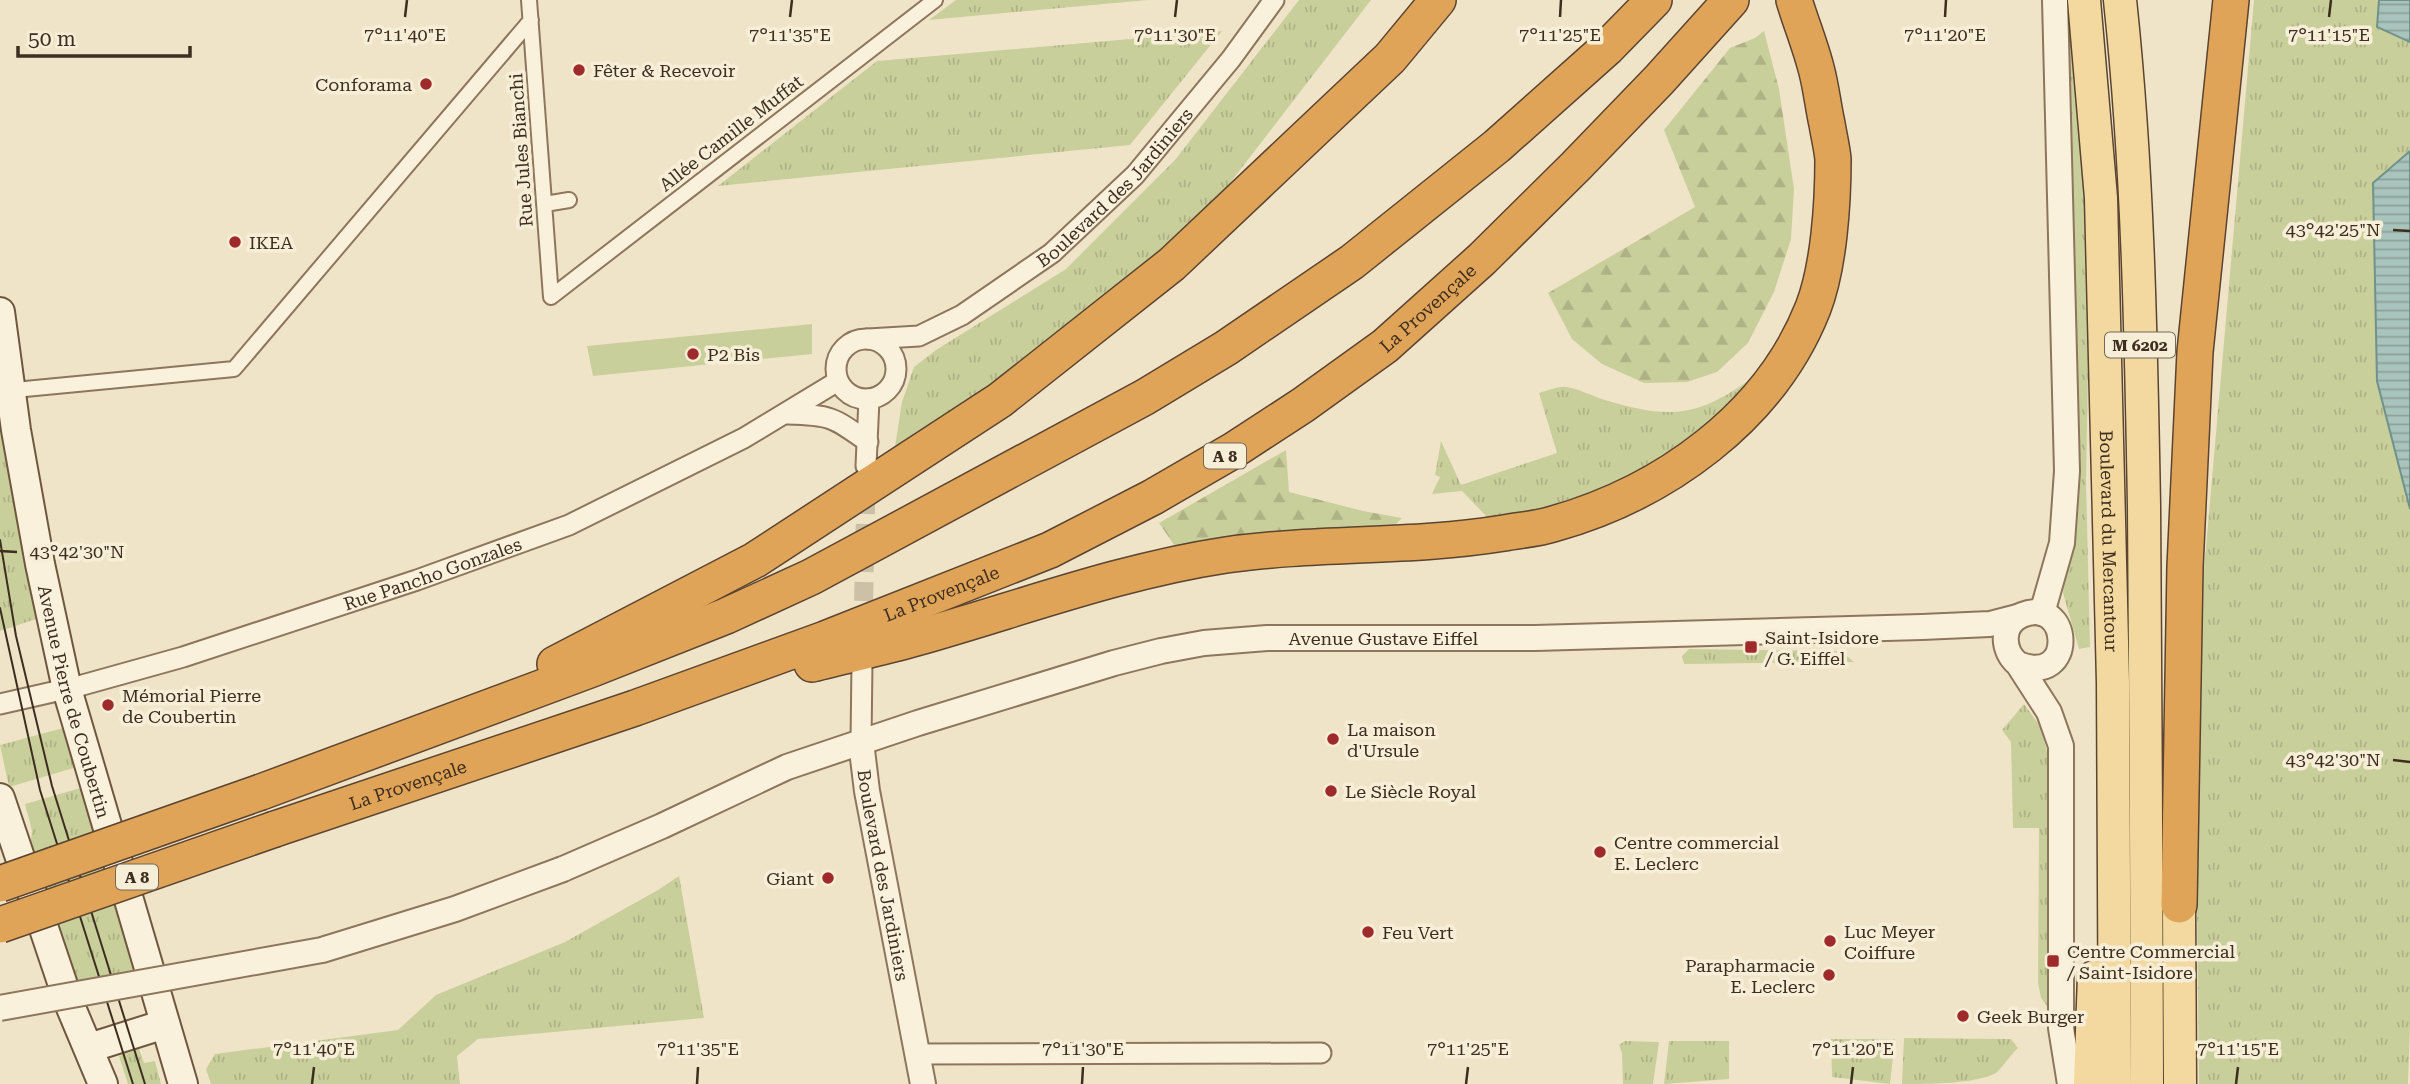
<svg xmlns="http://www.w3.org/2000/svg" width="2410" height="1084" viewBox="0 0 2410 1084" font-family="'Roboto Serif',serif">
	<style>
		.grass { fill: url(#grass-tufts) }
		.forest { fill: url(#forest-firs) }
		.park { fill: #c9cf9b }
		.water { fill: url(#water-rules); stroke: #6f938a; stroke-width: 2 }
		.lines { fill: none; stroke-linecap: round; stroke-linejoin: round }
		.minor-tunnel { stroke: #ccc0a6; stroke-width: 19; stroke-dasharray: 19 10; stroke-linecap: butt }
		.pedestrian-casing { stroke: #8d765c; stroke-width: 18 }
		.minor-casing { stroke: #8d765c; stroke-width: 23 }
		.tertiary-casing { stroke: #8d765c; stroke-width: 28 }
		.secondary-casing { stroke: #6f573f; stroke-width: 32 }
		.primary-casing { stroke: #5b4430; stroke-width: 35 }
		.motorway-casing { stroke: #5b4430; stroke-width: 38 }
		.pedestrian { stroke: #faf1dc; stroke-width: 14 }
		.minor { stroke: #faf1dc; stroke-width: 19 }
		.tertiary { stroke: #faf1dc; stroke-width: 24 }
		.secondary { stroke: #faf1dc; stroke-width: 28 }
		.primary { stroke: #f3d9a0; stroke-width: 32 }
		.motorway { stroke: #e0a458; stroke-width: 35 }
		.tram { stroke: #3d2e20; stroke-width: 2 }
		.tertiary-bridge-casing { stroke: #8d765c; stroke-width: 28; stroke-linecap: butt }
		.motorway-bridge-casing { stroke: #5b4430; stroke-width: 38; stroke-linecap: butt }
		.tertiary-bridge { stroke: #faf1dc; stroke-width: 24 }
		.motorway-bridge { stroke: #e0a458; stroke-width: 35 }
		.ticks { fill: none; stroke: #3d2e20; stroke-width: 2.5 }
		.poi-dot { fill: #9e2a2b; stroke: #f7eed8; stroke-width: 2.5 }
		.labels { text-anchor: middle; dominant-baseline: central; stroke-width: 7; stroke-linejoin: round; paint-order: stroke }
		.shield { fill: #f7eed8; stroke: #756857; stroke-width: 2 }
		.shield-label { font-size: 16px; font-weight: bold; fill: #3d2e20 }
		.poi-label { font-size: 18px; fill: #3d2e20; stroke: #f7eed8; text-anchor: start }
		.street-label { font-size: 18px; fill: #3d2e20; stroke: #f7eed8 }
		.ticks-label { font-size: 18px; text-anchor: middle; fill: #3d2e20; stroke: #f7eed8; stroke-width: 7; stroke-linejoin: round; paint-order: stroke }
	</style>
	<defs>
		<pattern id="grass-tufts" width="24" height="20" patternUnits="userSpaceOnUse" patternTransform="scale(1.75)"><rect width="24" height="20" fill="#c9cf9b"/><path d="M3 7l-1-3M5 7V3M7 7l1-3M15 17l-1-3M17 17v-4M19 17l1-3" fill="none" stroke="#aeb285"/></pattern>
		<pattern id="forest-firs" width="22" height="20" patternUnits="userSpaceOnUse" patternTransform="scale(1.75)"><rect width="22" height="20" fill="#c9cf9b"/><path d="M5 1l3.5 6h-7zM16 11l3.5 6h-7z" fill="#aeb285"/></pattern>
		<pattern id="water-rules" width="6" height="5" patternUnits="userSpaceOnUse" patternTransform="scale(1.75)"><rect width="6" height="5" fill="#a9c4bc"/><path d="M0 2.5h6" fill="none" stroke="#8ba098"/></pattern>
	</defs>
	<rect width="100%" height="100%" fill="#f0e4c8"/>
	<path class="grass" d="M956 0H1148L929 20Z
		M1299 0H1371L1223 192 1118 291 997 388 894 453 902 402 914 367 936 350 1066 269 1175 160Z
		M2061 0H2070L2072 7 2090 261 2086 482 2090 647 2079 649 2063 593 2075 479Z
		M2254 0H2379L2377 27 2410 42V151L2373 183 2377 381 2410 509V1026L2408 1084H2199L2197 914 2201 604Z
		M1222 31 1130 145 718 186 877 61Z
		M1749 380 1752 385 1710 427 1633 478 1537 510 1491 521 1462 491 1432 494 1440 477 1435 475 1441 441 1461 485 1557 453 1539 393C1547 391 1558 386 1566 387 1577 388 1590 395 1602 399 1664 418 1694 420 1749 380Z
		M0 424 36 619 0 631Z
		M1689 649 1841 651 1854 662 1684 664 1682 656Z
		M2024 704 2040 726 2051 766 2052 1013 2041 998 2038 983 2039 828H2013L2011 742 2002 730Z
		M67 727 77 767 9 787 0 745Z
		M84 787 141 975 79 989 30 847 32 831 25 804Z
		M679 876 704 1018 478 1039 457 1056 460 1084H211L206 1069 215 1054 398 1030 436 995 565 942 658 890Z
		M1904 1038 2011 1039 2018 1048C2010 1055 2004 1066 1996 1073 1976 1084 1928 1084 1902 1084Z
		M1831 1039H1895L1890 1084 1832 1077Z
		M1625 1041 1659 1042 1653 1084H1623L1622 1053 1619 1045Z
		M1669 1041H1729V1079L1664 1084Z
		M139 1049 144 1063 155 1061 161 1084H128L119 1056Z"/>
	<path class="forest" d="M1764 31 1779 89 1794 189 1791 239 1774 292 1748 343 1717 372 1687 382 1644 383 1602 364 1572 339 1548 293 1695 207 1664 130 1730 48 1755 38Z
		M1286 450 1289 492 1363 511 1402 518 1387 533 1179 552 1159 523Z"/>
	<path class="park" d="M812 324V354L593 376 587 346Z"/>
	<path class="water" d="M2379 0H2410V42L2377 27Z
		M2410 151V509L2377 381 2373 183Z"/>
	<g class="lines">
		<path class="minor-tunnel" d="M863 630 866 485"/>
		<g class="pedestrian-casing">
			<path id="pedestrian" d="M529 0 551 297
				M545 204 569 200
				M551 297 935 0
				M25 389 234 369 531 20"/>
		</g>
		<g class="minor-casing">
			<g id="minor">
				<path id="s1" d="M868 339 919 336 962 315 1052 253 1135 175 1231 59 1274 0"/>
				<circle cx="866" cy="369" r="30"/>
				<path d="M788 414C831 415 833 417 868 442"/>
				<path d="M866 466 869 399"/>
				<path id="s2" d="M0 704 79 686 183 657 417 580 569 525 744 438 838 381"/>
				<path d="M861 742 862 662"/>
				<path d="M917 1054 1321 1053"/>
			</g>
		</g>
		<g class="tertiary-casing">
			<g id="tertiary">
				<path d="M2042 613 2062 543 2067 471 2055 0"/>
				<path d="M2018 664C2077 687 2071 595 2022 615 2000 624 2002 651 2018 664L2049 712 2061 746V1028L2070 1084"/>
				<path id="s3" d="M861 742 867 791 923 1084"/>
				<path id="s4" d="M563 869 662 826 787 767 918 723 1114 663 1161 651 1204 643 1267 638H1535L1922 627 1990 624 2017 617"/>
			</g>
		</g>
		<g class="secondary-casing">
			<g id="secondary">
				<path id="s5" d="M0 312 16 430 40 564 67 689 183 1084"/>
				<path d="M0 798 69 1003 103 1084"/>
				<path d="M89 1048 165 1024"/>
			</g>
		</g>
		<g class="primary-casing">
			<g id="primary">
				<path id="s6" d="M2084 0 2101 198 2113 682 2115 1084"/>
				<path d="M2120 0C2138 168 2141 337 2144 506 2146 699 2146 891 2147 1084"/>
				<path d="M2176 881 2179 905 2180 1084"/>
				<path d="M2090 1084 2094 977"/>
			</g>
		</g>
		<g class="motorway-casing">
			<g id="motorway">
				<path d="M555 664 755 560 1000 400 1172 264 1390 58 1438 0"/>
				<path d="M812 664C846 655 881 648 916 638 1019 609 1120 571 1226 555 1318 542 1412 548 1504 533 1520 530 1538 529 1553 524 1664 493 1770 417 1813 308 1829 267 1833 203 1833 159 1832 148 1829 136 1827 124 1823 106 1821 86 1816 68 1810 45 1801 23 1794 0"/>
				<path d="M261 792 592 669 726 616 811 577 1145 397 1226 348 1352 262 1497 146 1607 48 1654 0"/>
				<path id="s7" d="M275 829 635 708 825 639 1050 550 1153 497 1234 450 1303 405 1385 346 1482 259 1576 166 1659 80 1731 0"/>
				<path d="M2179 905 2185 567 2195 352 2231 0"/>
			</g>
		</g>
		<use href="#pedestrian" class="pedestrian"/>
		<use href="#minor" class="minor"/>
		<use href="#tertiary" class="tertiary"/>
		<use href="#secondary" class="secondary"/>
		<use href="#primary" class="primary"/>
		<use href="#motorway" class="motorway"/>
		<path class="tram" d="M0 540 16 636 52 786 145 1084
			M0 608 40 790 133 1084"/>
		<g class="tertiary-bridge-casing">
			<path id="tertiary-bridge" d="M0 1008 322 950 455 909 563 869"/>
		</g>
		<g class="motorway-bridge-casing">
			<path id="motorway-bridge" d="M0 884 261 792
				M0 925 275 829"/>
		</g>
		<use href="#tertiary-bridge" class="tertiary-bridge"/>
		<use href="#motorway-bridge" class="motorway-bridge"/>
	</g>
	<path class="ticks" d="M405 17 407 0M790 17 792 0M1175 17 1177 0M1560 17 1561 0M1945 17 1946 0M2329 17 2331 0M2393 230 2410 231M0 551 17 552M2393 760 2410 762M312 1084 314 1067M697 1084 698 1067M1082 1084 1083 1067M1466 1084 1468 1067M1851 1084 1853 1067M2236 1084 2238 1067"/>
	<g class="poi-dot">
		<circle cx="579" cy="70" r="7"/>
		<circle cx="426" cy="84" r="7"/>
		<circle cx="235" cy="242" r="7"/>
		<circle cx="693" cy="354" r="7"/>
		<rect x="1744" y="640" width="14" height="14" rx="3.5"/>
		<circle cx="108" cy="705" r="7"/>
		<circle cx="1333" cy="739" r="7"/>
		<circle cx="1331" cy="791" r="7"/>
		<circle cx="1600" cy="852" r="7"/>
		<circle cx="828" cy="878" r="7"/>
		<circle cx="1368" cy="932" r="7"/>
		<circle cx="1830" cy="941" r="7"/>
		<rect x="2046" y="954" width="14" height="14" rx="3.5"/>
		<circle cx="1829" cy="975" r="7"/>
		<circle cx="1963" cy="1016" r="7"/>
	</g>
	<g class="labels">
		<g class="shield">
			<rect x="2105" y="332.5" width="70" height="25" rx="5"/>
			<rect x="1204" y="443.5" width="42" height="25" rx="5"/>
			<rect x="116" y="864.5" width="42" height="25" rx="5"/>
		</g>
		<g class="shield-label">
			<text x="2140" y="345">M 6202</text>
			<text x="1225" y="456">A 8</text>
			<text x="137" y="877">A 8</text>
		</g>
		<g class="poi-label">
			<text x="593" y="70">Fêter &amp; Recevoir</text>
			<text x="412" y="84" text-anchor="end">Conforama</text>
			<text x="249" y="242">IKEA</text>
			<text x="707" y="354">P2 Bis</text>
			<text x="1765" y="637">Saint-Isidore<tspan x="1765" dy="21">/ G. Eiffel</tspan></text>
			<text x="122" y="695">Mémorial Pierre<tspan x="122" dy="21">de Coubertin</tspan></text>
			<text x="1347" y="729">La maison<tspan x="1347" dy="21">d'Ursule</tspan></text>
			<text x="1345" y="791">Le Siècle Royal</text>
			<text x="1614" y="842">Centre commercial<tspan x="1614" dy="21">E. Leclerc</tspan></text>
			<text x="814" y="878" text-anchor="end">Giant</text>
			<text x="1844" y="931">Luc Meyer<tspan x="1844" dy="21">Coiffure</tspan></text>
			<text x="1382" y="932">Feu Vert</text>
			<text x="2067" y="951">Centre Commercial<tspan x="2067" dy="21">/ Saint-Isidore</tspan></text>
			<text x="1815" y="965" text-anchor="end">Parapharmacie<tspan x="1815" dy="21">E. Leclerc</tspan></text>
			<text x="1977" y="1016">Geek Burger</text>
		</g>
		<g class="street-label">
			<text transform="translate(731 133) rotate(-38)">Allée Camille Muffat</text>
			<text transform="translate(521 150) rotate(-94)">Rue Jules Bianchi</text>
			<text stroke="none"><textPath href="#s1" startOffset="299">Boulevard des Jardiniers</textPath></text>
			<text stroke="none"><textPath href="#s7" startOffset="1274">La Provençale</textPath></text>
			<text stroke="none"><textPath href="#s6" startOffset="542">Boulevard du Mercantour</textPath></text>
			<text stroke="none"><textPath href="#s2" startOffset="452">Rue Pancho Gonzales</textPath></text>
			<text stroke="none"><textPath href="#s7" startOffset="707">La Provençale</textPath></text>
			<text stroke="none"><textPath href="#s4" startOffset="861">Avenue Gustave Eiffel</textPath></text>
			<text stroke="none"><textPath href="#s5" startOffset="397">Avenue Pierre de Coubertin</textPath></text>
			<text stroke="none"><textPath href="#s7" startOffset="140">La Provençale</textPath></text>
			<text stroke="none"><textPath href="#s3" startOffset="135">Boulevard des Jardiniers</textPath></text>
		</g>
	</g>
	<g class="ticks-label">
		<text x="405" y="41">7°11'40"E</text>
		<text x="790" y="41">7°11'35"E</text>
		<text x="1175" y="41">7°11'30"E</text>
		<text x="1560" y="41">7°11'25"E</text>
		<text x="1945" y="41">7°11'20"E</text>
		<text x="2329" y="41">7°11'15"E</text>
		<text x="2333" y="236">43°42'25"N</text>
		<text x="77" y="558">43°42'30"N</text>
		<text x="2333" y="766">43°42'30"N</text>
		<text x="314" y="1055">7°11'40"E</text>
		<text x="698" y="1055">7°11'35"E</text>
		<text x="1083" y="1055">7°11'30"E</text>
		<text x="1468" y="1055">7°11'25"E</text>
		<text x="1853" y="1055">7°11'20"E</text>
		<text x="2238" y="1055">7°11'15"E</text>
	</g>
	<path d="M18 46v10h172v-10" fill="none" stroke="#3d2e20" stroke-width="3.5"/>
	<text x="28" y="46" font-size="21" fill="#3d2e20" stroke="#f7eed8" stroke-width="5" paint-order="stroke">50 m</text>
</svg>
